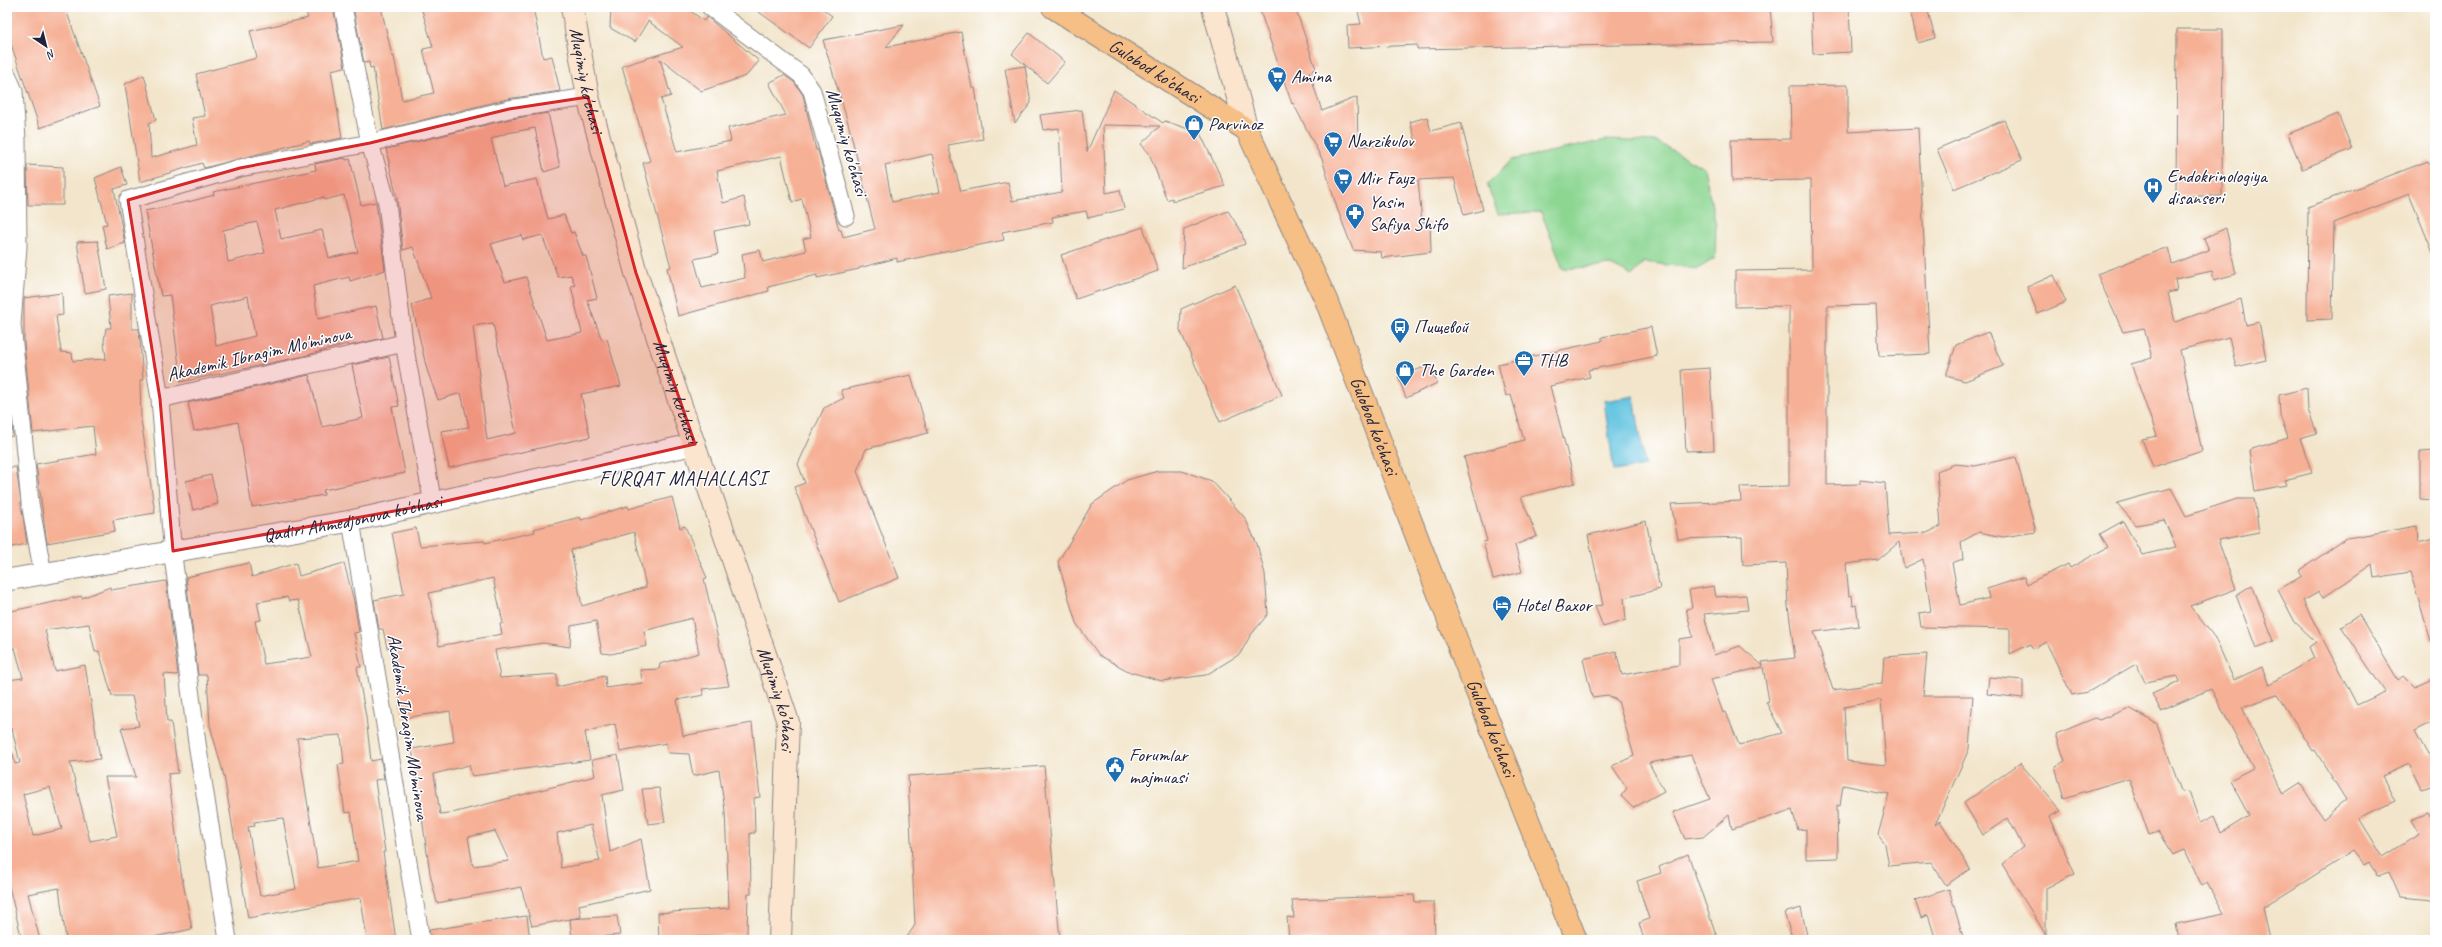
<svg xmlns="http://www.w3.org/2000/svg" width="2442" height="947" viewBox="0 0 2442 947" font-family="Caveat,sans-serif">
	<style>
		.green { fill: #8cd692; stroke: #577c66 }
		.water { fill: #62c3e0; stroke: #42728e }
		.building { fill: #f6b095; fill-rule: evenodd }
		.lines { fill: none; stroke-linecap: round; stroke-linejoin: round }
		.minor-casing { stroke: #8a8483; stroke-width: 19 }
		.tertiary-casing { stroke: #8a8483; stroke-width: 23 }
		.secondary-casing { stroke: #8a8483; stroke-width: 24 }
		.primary-casing { stroke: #8a8483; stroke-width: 24 }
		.minor { stroke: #fff; stroke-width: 17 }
		.tertiary { stroke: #fff; stroke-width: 21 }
		.secondary { stroke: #fbe5cf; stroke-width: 22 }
		.primary { stroke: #f5bf86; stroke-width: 22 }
		.marked { fill: #d62828; fill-opacity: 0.2; stroke: #d62828; stroke-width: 3; stroke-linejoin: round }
		.labels { text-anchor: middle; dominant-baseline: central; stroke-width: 3; stroke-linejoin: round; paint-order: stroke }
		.street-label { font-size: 19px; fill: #22223b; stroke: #fff }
		.poi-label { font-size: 19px; fill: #22223b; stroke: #fff; text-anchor: start }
		.neighbourhood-label { font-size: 20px; letter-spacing: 1px; fill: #22223b; stroke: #fff }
	</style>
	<rect width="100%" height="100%" fill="#fff"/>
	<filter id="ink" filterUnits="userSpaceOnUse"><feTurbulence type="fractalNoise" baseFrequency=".025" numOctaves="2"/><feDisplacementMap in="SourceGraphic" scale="8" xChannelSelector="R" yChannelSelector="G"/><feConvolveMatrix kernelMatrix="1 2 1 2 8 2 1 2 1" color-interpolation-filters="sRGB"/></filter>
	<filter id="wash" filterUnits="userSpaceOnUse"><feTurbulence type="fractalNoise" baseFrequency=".012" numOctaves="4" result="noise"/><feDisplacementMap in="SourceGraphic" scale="16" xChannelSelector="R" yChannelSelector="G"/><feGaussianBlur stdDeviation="0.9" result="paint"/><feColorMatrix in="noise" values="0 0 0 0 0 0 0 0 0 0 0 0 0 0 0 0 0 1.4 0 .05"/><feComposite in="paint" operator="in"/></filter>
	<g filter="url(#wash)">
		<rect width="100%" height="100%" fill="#f2e5cb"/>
		<path class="green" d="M1606 140 1657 142 1704 168 1716 226 1715 258 1698 269 1644 262 1632 276 1611 265 1563 269 1541 212 1498 214 1487 184 1512 160Z"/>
		<path class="water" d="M1634 396 1645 466 1614 471 1604 401Z"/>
		<g id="blocks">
			<path class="building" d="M7 7H65L100 106 40 128 7 33Z
				M304 7H333L345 67 331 70 342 138 310 144 309 141 204 168 202 163 140 182 125 84 144 75 156 120 149 123 151 158 197 145 192 118 205 116 196 74 257 58 250 31 308 18Z
				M353 7H381L392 56H394L402 100 434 93 423 49 433 47 421 7H533L543 58 552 56 560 91 507 99 383 130 373 67 370 68 369 62 364 63Z
				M611 7H685L704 21 707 17 759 61 746 76 701 91 660 59 671 96 661 99 677 152 731 141 728 128 786 115 769 83 784 75 794 82 803 95 816 150H818L839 230H841L843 237 875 229 848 123 823 40 904 25 886 47 961 32 972 88H975L983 139 948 145 961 191 1008 182 1012 201 1062 192 1059 128 1043 130 1040 115 1082 110 1087 152 1114 90 1163 123 1165 121 1200 133 1225 186 1173 201 1172 198 1167 200 1149 153 1141 144 1160 126 1103 125 1106 193 1120 190 1124 209 1088 218 1086 211 1052 217 1053 222 1002 232 1004 240 897 262V258L859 268V269L817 278V275L768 287 769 291 678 316 667 268 671 267 643 163 650 161 622 66 683 47 648 21 635 42 610 28ZM932 154 940 192 892 202 885 165ZM781 156 792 202 802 199 811 237 803 239 806 251 763 262 760 250 742 254 745 278 702 288 694 259 718 254 714 231 749 224 744 197 723 203 717 171Z
				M752 7H820L832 16 809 48Z
				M1272 7H1295L1316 69 1309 72 1322 111 1357 97 1358 146 1417 145 1410 122 1427 117 1431 131 1461 123 1483 210 1464 215 1454 178 1418 180 1422 222H1430L1431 252 1382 258 1381 252 1353 250 1337 208 1322 159 1293 103 1292 104 1260 11Z
				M1357 7H1770L1773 42 1417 49V45L1348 48 1347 25 1361 24Z
				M1811 7H1849L1851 52 1813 54Z
				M1909 7H1927L1935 38 1918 43Z
				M2177 29H2223L2222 196H2176Z
				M1029 33 1065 62 1047 83 1012 54Z
				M1025 66 1031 103 1015 123 1005 69Z
				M1848 85V132L1918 128 1930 354 1879 356 1876 305 1827 306V485L1860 484V480L1885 483 1889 535 1927 533 1941 526 1937 471 1955 464 1975 466 2016 457 2036 532 2003 537 1979 532 1961 542 1963 559 1952 563 1960 605 1989 598 1987 589 2024 577 2027 584 2068 564 2070 568 2108 547 2100 534 2123 521 2142 555 2176 547 2164 520 2136 525 2117 503 2171 488 2186 516 2237 499H2254L2259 532 2218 540 2236 589 2190 606 2215 638 2234 680 2262 667 2269 684 2314 658 2309 647 2316 642 2295 622 2278 590 2302 576 2299 571 2347 538 2417 526 2418 543 2435 539V640L2431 641 2410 572 2374 578 2372 564 2323 598 2319 592 2303 601 2357 705 2385 692 2341 626 2359 615 2398 680 2403 676 2414 687 2435 678V721L2415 731 2428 755 2435 753V785L2421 789 2409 764 2382 776 2395 801 2359 818 2383 857 2419 834 2411 820 2428 813 2435 825V900L2400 897 2389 872 2377 876 2369 862 2364 865 2353 851 2263 908 2270 938 2256 940H2179L2176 924 2224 914 2207 883 2202 886 2185 850 2173 855 2158 832 2149 835 2129 778 2064 798 2055 767 2065 761 2056 734 2095 718 2099 720 2129 708 2157 724 2181 791 2189 792 2200 823 2214 816 2221 833 2249 816 2230 780 2253 768 2211 689 2161 711 2152 694 2179 682 2177 676 2145 682 2136 664 2088 692 2072 695 2046 642 2033 649 2030 644 2010 654V629L1921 627 1919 613 1931 611 1923 559 1904 568 1899 542 1878 560 1846 564 1849 596 1852 595 1853 606 1856 605 1859 626 1814 632 1833 690 1882 683 1884 657 1927 654 1923 696H1973L1969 749 1935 825 1940 821 1970 869 1946 885 1931 862 1889 866 1885 844 1878 835 1889 794 1843 785 1840 806 1837 805 1838 858 1806 859V829L1798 830 1792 810 1732 829 1729 815 1703 837 1685 839 1673 812 1710 799 1691 755 1649 763 1664 791 1633 808 1621 796 1627 788 1612 766 1634 756 1618 701 1608 695 1592 697 1583 659 1616 651 1622 675 1679 665V639L1693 637 1686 609 1692 608 1689 590 1714 586 1716 597 1746 595 1748 610 1704 614 1714 655 1740 646 1763 666 1762 662 1795 658 1788 606 1786 563 1743 565 1742 537 1678 539 1671 504 1741 501 1740 487 1789 486V306L1735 307V271L1812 270 1811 180 1732 181 1731 140 1791 139 1790 86ZM1763 667 1769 701 1766 702 1782 733 1739 745 1726 712 1723 713 1711 679ZM2277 695 2313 751 2315 750 2346 800 2323 819 2300 783 2283 794 2242 707ZM1881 700 1886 765 1847 761 1844 707Z
				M548 113 560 167 544 172 535 128 507 133 491 139 503 186 537 179 548 219 564 215 571 233 574 232 583 256H586L597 298 587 300 602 340 607 339 621 386 581 394 590 437 449 468 441 431 469 427 461 393 438 400 427 370 412 305 431 298 413 247 403 250 397 198 386 149 511 119ZM522 235 523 240 542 235 558 277 571 275 575 285 571 286 582 333 547 340 526 277 505 282 491 244ZM493 323 516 433 487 440 473 326Z
				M2338 114 2352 149 2302 169 2288 134Z
				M2004 120 2022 160 1954 189 1937 149Z
				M345 158 346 160 350 159 361 205 376 202 385 270 350 281 349 277 313 286 318 319 376 306 383 338 348 346 347 344 304 356 181 382 170 295 161 296 145 211 192 201 214 195 213 192 316 170 315 164ZM344 195 358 252 329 258 322 230 281 239 275 210 324 197V200ZM257 222 265 253 228 262 223 230ZM248 296 255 336 216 346 210 306Z
				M2428 161 2435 177V258L2409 194 2334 223 2332 319 2307 320 2308 207Z
				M27 165 63 167V205H28Z
				M121 167 127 185 114 189 125 243 107 249 102 225 107 224 95 178Z
				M1228 211 1241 231 1245 244 1182 268 1184 229Z
				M1143 227 1158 271 1076 299 1061 255Z
				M2226 228 2236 274 2214 280 2212 271 2175 279 2177 291 2168 293 2175 322 2241 299 2246 325 2259 322 2266 360 2236 367 2229 337 2180 350 2202 451 2153 467 2142 439 2157 436 2131 364 2152 358 2144 328 2123 332 2097 274 2168 247 2172 264 2209 250 2204 238Z
				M98 241 106 289 85 293 77 242Z
				M2054 275 2066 302 2038 314 2027 287Z
				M1235 285 1282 395 1220 422 1180 330 1181 309Z
				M62 293 63 315 56 316 61 352 72 353 73 361 106 359 104 341 106 328H111L108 296 132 293V329H139L143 380H140L141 420 155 513 113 520 115 531 47 543 36 464 96 454 93 426 33 433 24 343V298Z
				M1651 327 1657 356 1588 370 1590 377 1550 386 1575 483 1521 497 1537 536 1515 545 1522 572 1493 579 1483 542 1487 541 1464 457 1524 440 1511 395 1506 396 1498 364 1602 341V337Z
				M1988 332 2003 366 1965 381 1946 376 1956 345Z
				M389 357 399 406 392 407 405 473 323 490 324 495 252 507 238 422 194 431 188 403 309 375 322 427 363 418 352 365Z
				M1430 365 1437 383 1406 398 1398 377Z
				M1710 368 1714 450 1686 451 1681 370Z
				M911 375 928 433 866 449 857 471 899 578 839 602 794 487 805 483 798 464 824 408 844 398 841 390Z
				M7 380 13 436 7 437Z
				M2307 388 2308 410 2317 433 2300 438 2312 473 2284 480 2286 485 2255 491 2249 450 2288 438 2280 415 2279 395Z
				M2435 451V500L2420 499V452Z
				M16 467 27 544 7 548V468Z
				M1158 471H1182L1212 481 1245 518 1257 544 1265 574 1268 614 1250 636 1240 654 1206 675 1162 681 1130 672 1099 655 1076 623 1058 562 1092 504 1127 480Z
				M211 475 218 504 193 510 186 481Z
				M672 497 680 528 685 526 707 578 704 579 729 686 702 689 704 695 677 700 683 736 752 723 760 797 754 798 755 833H750L751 894H748L747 934 659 940 658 913 729 908 725 811 719 770 693 776 689 754 668 753 666 743 620 752 615 724 585 732 590 760 472 776 469 765 434 774 440 814 456 812 595 776 592 760 618 755 624 790 602 795 610 852 641 839 650 889 579 905 581 917 532 926 521 887 437 903 430 873 412 749 454 742 450 711 403 718 393 647 387 648 383 629H379L374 600 404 594 392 533 416 528 420 546 484 541 485 543 535 532 534 529 580 517 581 520 628 506 629 509ZM634 532 646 587 582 606 571 550ZM493 578 503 623 500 624 502 634 439 646 429 593ZM692 618 699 653 660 664 659 669 640 670 643 683 606 688 605 676 557 687V674L500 678 495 650 543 643 570 647 571 626 596 621 602 653 611 654 647 646 644 631ZM591 825 600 861 561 868 557 833ZM495 831 509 861 473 866 468 837Z
				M1646 521 1660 589 1624 598 1626 620 1603 627 1595 606 1603 605 1588 535Z
				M249 563 252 577 296 563 299 576 344 563 354 601 359 632 354 633 361 667H357L366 717 371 761 381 759 384 779 375 780 385 852H383L396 940H367L361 898 248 918 224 776 210 725 207 675H198L186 577ZM287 597 289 601 298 600 312 657 264 664 255 621 261 620 257 602ZM341 735 344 764 338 765 345 813 351 812 358 861 318 868 297 738ZM283 818 296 889 260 896 248 827 255 826 254 822Z
				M166 581 178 675 164 674 167 722H171L178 773 168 774 181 872 192 929 149 938 150 940H97V938L66 940 59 888 28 894 40 940H22L7 878V754L13 753 15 764 20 763 12 729 7 730V680L23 678 15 648 7 650V612L82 596V598L110 587 111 590ZM89 624 95 652 99 651 112 696H132L139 726 121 728 136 777H105L117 836 90 841 70 762 100 759 85 665 55 671 45 630ZM50 787 62 829 33 836 23 794Z
				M2252 585 2274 641 2256 648 2236 595Z
				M1989 677 2023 680V698L1987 694Z
				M2020 763 2061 811 2049 817 2075 874 2046 888V935L2002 864 2023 847 2008 818 1983 835 1964 803Z
				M1044 766 1060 940H905L915 925 908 776Z
				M659 788 665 822 648 824 642 789Z
				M1688 854 1718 940H1644L1639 923 1649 919 1637 881 1661 873 1659 867Z
				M1949 889 1964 940H1936L1928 915 1921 918 1915 900Z
				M1414 895 1415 902H1434L1435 940H1289L1287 917 1294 918 1292 900Z
				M1801 908 1808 940H1793L1784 913Z
				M527 916 530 940H431L429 930Z
				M617 916 620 935 572 940 570 919Z"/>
		</g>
	</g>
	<g filter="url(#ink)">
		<use href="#blocks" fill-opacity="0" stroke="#8a8483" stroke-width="1"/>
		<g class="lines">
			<g class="minor-casing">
				<path id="minor" d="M343 7 370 143 387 203 404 343 433 504
					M710 7 801 75 812 91 846 216
					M7 74 14 91 17 140 18 247 12 324 30 503 43 574
					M160 399 404 343
					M351 521 421 940
					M228 940 197 743 173 556 160 399 128 200 240 168 370 143 509 109 588 97"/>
			</g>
			<g class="tertiary-casing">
				<g id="tertiary">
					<path id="s1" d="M7 580 351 521 695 444"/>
				</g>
			</g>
			<g class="secondary-casing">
				<g id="secondary">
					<path id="s2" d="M572 7 588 97 636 273 788 722 780 940"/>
					<path d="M1213 7 1247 130"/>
				</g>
			</g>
			<g class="primary-casing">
				<g id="primary">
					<path id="s3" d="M1053 7 1247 130 1326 300 1463 657 1576 940"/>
				</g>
			</g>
			<use href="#minor" class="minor"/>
			<use href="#tertiary" class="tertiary"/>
			<use href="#secondary" class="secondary"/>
			<use href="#primary" class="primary"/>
		</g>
	</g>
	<path class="marked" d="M588 97 636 273 695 444 433 504 173 551 160 399 128 200 240 168 370 143 509 109Z"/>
	<defs>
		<g id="supermarket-pin" transform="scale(1)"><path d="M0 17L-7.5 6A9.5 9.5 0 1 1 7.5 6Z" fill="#1f6fb2" stroke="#fff"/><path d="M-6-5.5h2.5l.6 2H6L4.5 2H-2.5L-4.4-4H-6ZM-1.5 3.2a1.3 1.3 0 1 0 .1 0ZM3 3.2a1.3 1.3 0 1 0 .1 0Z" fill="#fff"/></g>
		<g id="shop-pin" transform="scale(1)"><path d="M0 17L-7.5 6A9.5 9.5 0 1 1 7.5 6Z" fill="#1f6fb2" stroke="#fff"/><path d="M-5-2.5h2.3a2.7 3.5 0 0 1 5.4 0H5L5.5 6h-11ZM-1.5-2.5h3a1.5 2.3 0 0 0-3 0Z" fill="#fff"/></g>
		<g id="hospital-pin" transform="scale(1)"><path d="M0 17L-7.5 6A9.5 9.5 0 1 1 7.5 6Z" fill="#1f6fb2" stroke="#fff"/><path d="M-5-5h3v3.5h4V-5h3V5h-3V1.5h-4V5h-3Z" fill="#fff"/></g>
		<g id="pharmacy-pin" transform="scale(1)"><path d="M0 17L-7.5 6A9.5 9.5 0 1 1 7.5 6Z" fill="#1f6fb2" stroke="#fff"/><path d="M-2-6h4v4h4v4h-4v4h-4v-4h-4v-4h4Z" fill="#fff"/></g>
		<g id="bus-pin" transform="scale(1)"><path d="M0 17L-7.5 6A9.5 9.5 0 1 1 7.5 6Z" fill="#1f6fb2" stroke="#fff"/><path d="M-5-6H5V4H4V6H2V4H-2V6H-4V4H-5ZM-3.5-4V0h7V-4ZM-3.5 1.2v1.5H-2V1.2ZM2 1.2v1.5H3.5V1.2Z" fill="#fff"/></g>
		<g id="office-pin" transform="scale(1)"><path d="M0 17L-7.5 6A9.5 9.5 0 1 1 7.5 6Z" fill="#1f6fb2" stroke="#fff"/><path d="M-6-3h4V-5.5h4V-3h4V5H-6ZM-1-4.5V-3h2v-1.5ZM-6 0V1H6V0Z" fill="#fff"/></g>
		<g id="hotel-pin" transform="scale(1)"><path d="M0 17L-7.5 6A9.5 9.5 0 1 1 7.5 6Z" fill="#1f6fb2" stroke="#fff"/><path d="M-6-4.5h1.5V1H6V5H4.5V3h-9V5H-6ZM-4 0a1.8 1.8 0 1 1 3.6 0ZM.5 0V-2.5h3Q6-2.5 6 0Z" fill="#fff"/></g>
		<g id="civic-pin" transform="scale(1)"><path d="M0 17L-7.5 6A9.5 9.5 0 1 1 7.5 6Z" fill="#1f6fb2" stroke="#fff"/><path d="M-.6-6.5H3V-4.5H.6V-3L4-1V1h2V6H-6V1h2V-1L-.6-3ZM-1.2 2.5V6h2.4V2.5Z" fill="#fff"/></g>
	</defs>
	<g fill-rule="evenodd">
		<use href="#supermarket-pin" x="1277" y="76"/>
		<use href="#shop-pin" x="1194" y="124"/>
		<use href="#supermarket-pin" x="1333" y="141"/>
		<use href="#supermarket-pin" x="1343" y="178"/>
		<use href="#hospital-pin" x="2153" y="187"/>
		<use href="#pharmacy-pin" x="1355" y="213"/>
		<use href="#bus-pin" x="1400" y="327"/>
		<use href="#office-pin" x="1524" y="360"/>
		<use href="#shop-pin" x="1405" y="370"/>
		<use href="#hotel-pin" x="1502" y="605"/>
		<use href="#civic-pin" x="1115" y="766"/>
	</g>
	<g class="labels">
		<g class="street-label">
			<text stroke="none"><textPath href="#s3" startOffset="120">Gulobod ko'chasi</textPath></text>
			<text stroke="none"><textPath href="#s2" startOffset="75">Muqimiy ko'chasi</textPath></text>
			<text transform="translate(847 142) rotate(74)">Muqumiy ko'chasi</text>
			<text transform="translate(259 354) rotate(-13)">Akademik Ibragim Mo'minova</text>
			<text stroke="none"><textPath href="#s2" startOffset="399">Muqimiy ko'chasi</textPath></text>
			<text stroke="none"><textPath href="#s3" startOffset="552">Gulobod ko'chasi</textPath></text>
			<text stroke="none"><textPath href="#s1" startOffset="351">Qadiri Ahmedjonova ko'chasi</textPath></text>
			<text stroke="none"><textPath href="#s2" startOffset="723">Muqimiy ko'chasi</textPath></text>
			<text transform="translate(408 727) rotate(81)">Akademik Ibragim Mo'minova</text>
			<text stroke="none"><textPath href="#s3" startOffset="876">Gulobod ko'chasi</textPath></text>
		</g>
		<g class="poi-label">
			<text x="1291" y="76">Amina</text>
			<text x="1208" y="124">Parvinoz</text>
			<text x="1347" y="141">Narzikulov</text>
			<text x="2167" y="176">Endokrinologiya<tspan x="2167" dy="22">disanseri</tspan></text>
			<text x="1357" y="178">Mir Fayz</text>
			<text x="1369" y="202">Yasin<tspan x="1369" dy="22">Safiya Shifo</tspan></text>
			<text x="1414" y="327">Пищевой</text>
			<text x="1538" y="360">THB</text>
			<text x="1419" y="370">The Garden</text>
			<text x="1516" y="605">Hotel Baxor</text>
			<text x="1129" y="755">Forumlar<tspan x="1129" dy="22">majmuasi</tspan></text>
		</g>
		<g class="neighbourhood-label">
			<text x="683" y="478">FURQAT MAHALLASI</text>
		</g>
	</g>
	<rect width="2442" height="947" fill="none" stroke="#fff" stroke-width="24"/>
	<g transform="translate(46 46) rotate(145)" stroke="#ffffff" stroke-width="3" paint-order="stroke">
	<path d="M0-3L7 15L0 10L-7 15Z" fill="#22223b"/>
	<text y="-6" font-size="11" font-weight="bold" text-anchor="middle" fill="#22223b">N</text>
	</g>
</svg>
